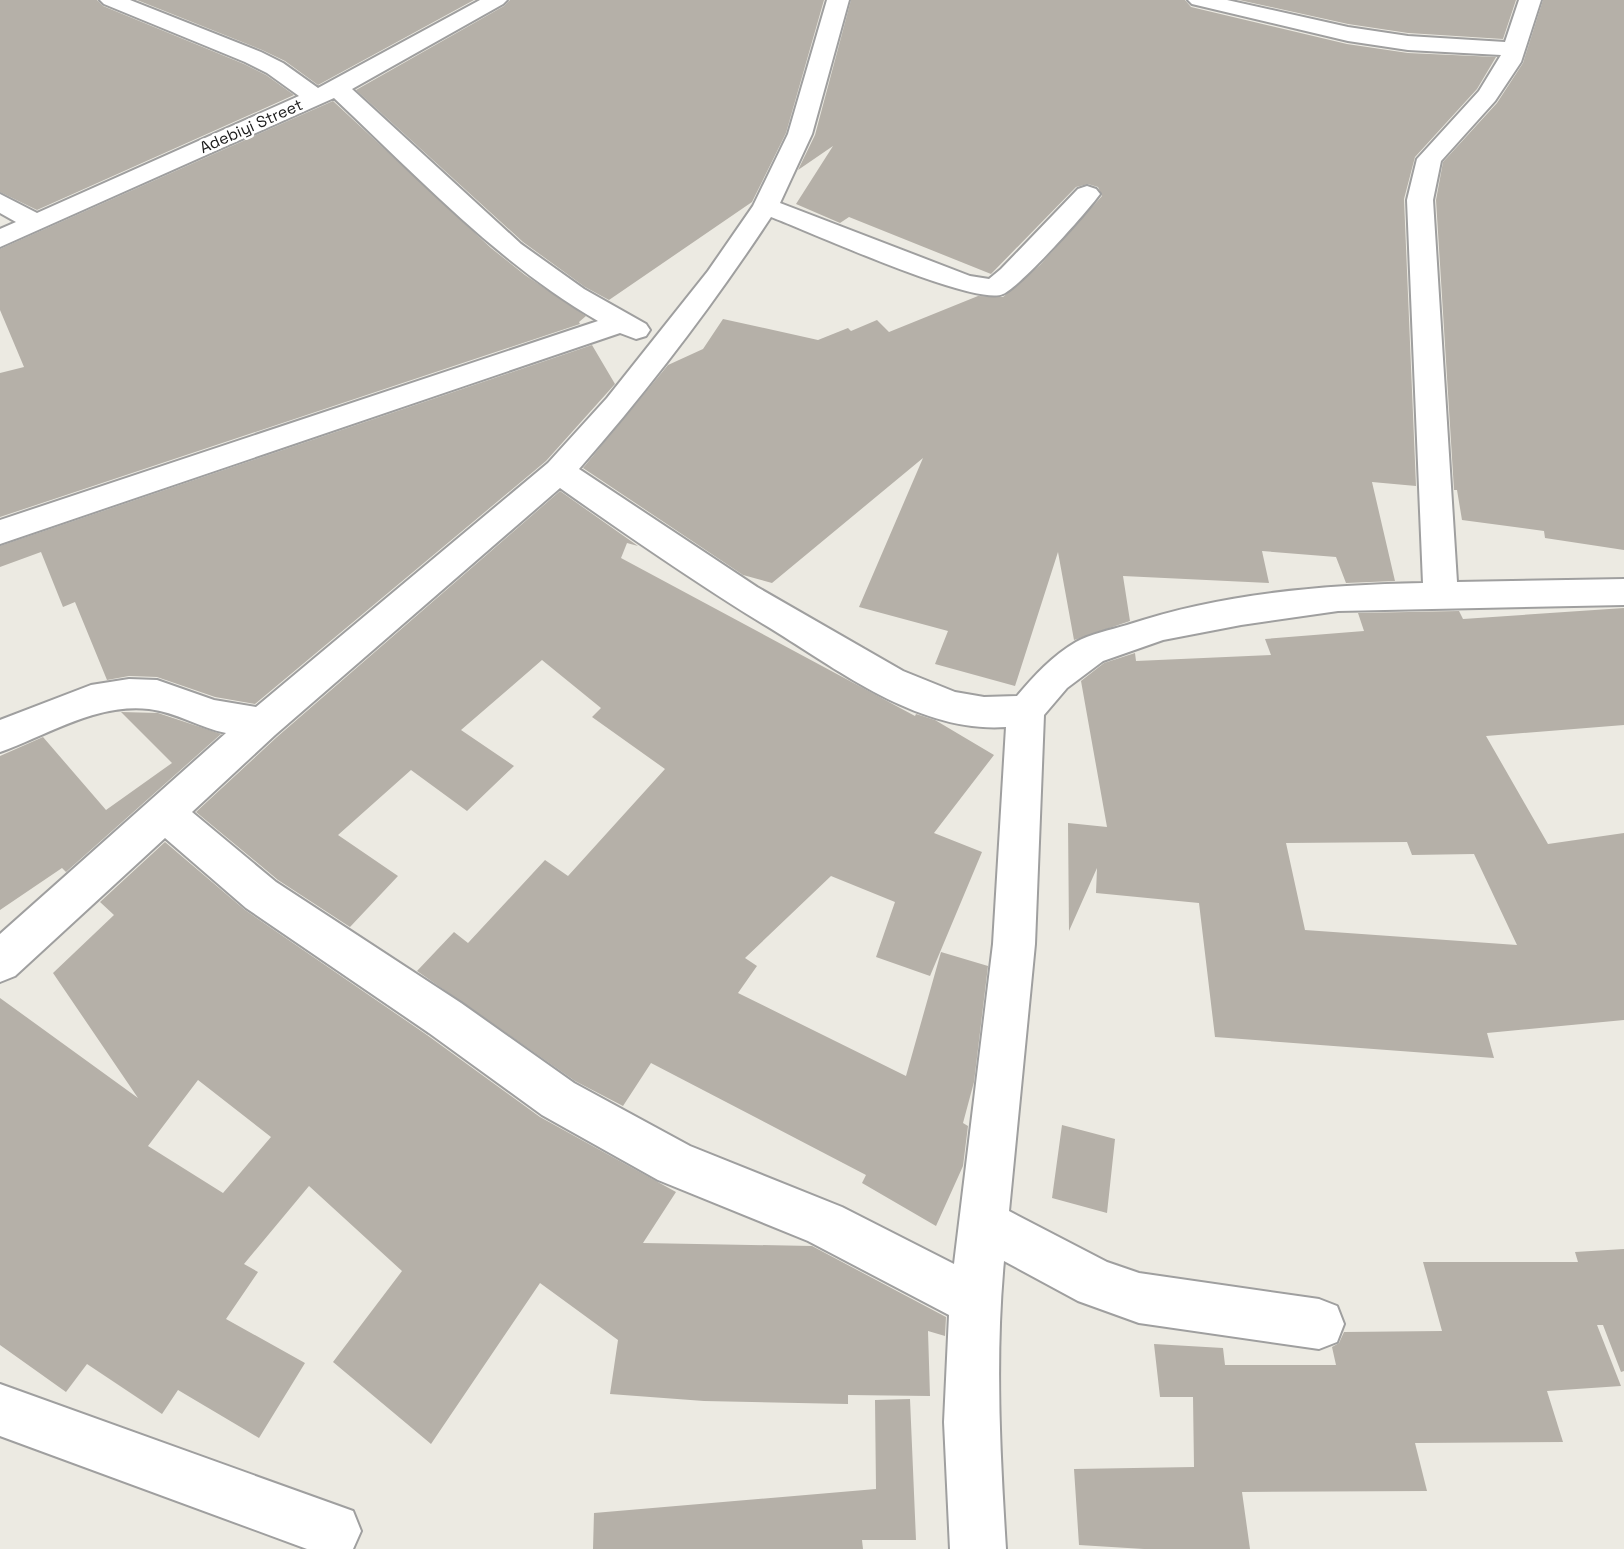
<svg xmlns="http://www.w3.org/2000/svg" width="1624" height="1549" viewBox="0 0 1624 1549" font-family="'Space Grotesk',sans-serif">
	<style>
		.building { fill: #b5b0a8; fill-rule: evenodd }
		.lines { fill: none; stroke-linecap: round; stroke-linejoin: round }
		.minor-casing { stroke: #9f9f9f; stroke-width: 4 }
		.minor { fill: #fff; fill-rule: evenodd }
		.labels { text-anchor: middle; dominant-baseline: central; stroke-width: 5; stroke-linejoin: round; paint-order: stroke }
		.far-street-label { font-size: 16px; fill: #1b1b1b; stroke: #fff }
	</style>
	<rect width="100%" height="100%" fill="#eceae2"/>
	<path class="building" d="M0 0H97L103 6 244 64 266 75 294 95 37 210 0 192Z
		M137 0H474L318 85 285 61 262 50Z
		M510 0H824L786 133 752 202 609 300 585 287 523 242 356 90 504 6Z
		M851 0H1185L1191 7 1347 44 1408 53 1496 57 1477 89 1415 157 1404 199 1416 486 1372 482 1395 581 1346 583 1336 557 1262 551 1269 583 1123 576 1130 621 1074 640 1058 552 1015 686 935 664 948 631 859 607 923 458 772 583 743 575 583 468 668 365 703 349 723 319 818 340 848 328 851 331 877 320 889 332 978 296 1003 297 1040 265 1102 196 1098 187 1088 184 1076 187 991 274 849 217 840 223 796 204 833 146 798 170 815 135Z
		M1239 0H1516L1503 39 1408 33 1348 24Z
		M1543 0H1624V550L1545 538 1544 531 1462 520 1457 490H1454L1436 200 1443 162 1497 103 1523 63Z
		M333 101 491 248 525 275 586 316 579 322 580 324 0 517V373L24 367 0 310V249Z
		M592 345 615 384 546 461 255 704 215 697 157 677 129 676 107 680 75 602 63 607 41 552 0 567V546Z
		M560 491 638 546 627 543 621 558 915 716 916 714 935 720 994 755 934 833 982 852 930 976 876 957 895 902 831 876 745 958 757 966 738 993 906 1076 941 952 988 966 974 1082 963 1123 968 1126 963 1166 936 1226 862 1183 866 1175 651 1063 623 1106 575 1081 417 971 454 932 468 943 545 860 568 876 665 769 592 717 601 708 542 660 461 730 514 766 467 811 411 770 338 835 398 876 350 927 278 880 196 812 277 737Z
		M1624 608V725L1486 736 1548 844 1624 833V1020L1487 1033 1494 1058 1215 1037 1199 903 1096 893 1097 868 1069 931 1068 823 1107 827 1081 681 1104 663 1135 653 1136 661 1271 655 1265 639 1364 631 1358 613 1459 611 1463 619ZM1407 842 1412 855 1474 854 1517 945 1305 930 1286 843Z
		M121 712 158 713 221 734 66 872 62 868 0 910V756L43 737 106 810 172 763Z
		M165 842 245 910 427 1035 540 1117 676 1192 643 1243 812 1246 946 1317 945 1336 928 1331 930 1396 848 1395V1404L704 1401 610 1394 618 1340 540 1283 431 1444 333 1362 402 1271 309 1186 244 1264 258 1272 226 1319 305 1363 259 1438 178 1390 162 1414 87 1364 66 1392 0 1345V998L138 1098 53 973 114 915 100 902ZM198 1080 271 1137 223 1193 148 1146Z
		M1062 1125 1115 1139 1107 1213 1052 1198Z
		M1624 1249V1371L1621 1372 1603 1325H1597L1621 1386 1547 1391 1563 1442 1415 1443 1427 1491 1242 1492 1250 1549H1144L1079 1545 1074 1469 1194 1467 1193 1397H1160L1154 1344 1223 1348 1225 1365H1336L1332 1347 1339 1343 1344 1332 1442 1331 1423 1262H1578L1575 1252Z
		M910 1399 916 1540H862L863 1549H593L594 1513 876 1489 875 1400Z"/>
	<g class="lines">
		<g class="minor-casing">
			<path id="minor" d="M100 0H130L261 52 283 63 318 88 480 0H507L503 4 352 89 521 244 584 289 646 324 650 330 646 336 636 339 620 333 0 544V520L598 321C498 263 418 177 334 98L0 247V229L16 222 0 213V194L37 213 299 96 267 73 245 62 104 4Z
				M827 0H849L812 134 780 203 970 276 989 279 1001 269 1078 189 1087 186 1096 189 1100 194C1087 212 1021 286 1003 294 976 307 808 231 771 217 713 305 649 389 579 469L757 587 903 671 955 692 984 697 1017 696C1034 676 1052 656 1076 642 1090 634 1110 630 1127 625 1222 593 1323 585 1423 583L1407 200 1417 159 1479 91 1501 55 1408 50 1348 41 1192 4 1188 0H1227L1348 27 1408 36 1505 42 1519 0H1541L1521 62 1495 101 1441 161 1433 200 1457 582 1624 579V605L1338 611 1241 625 1163 640 1103 661 1067 688 1044 715 1035 944 1009 1211 1107 1262 1139 1273 1319 1299 1337 1306 1344 1324 1337 1342 1319 1349 1139 1323 1078 1301 1004 1261C995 1357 1000 1453 1006 1549H950L944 1422 949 1315 808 1241 658 1180 542 1115 429 1033 246 908 165 838 15 976 0 982V934L226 733C200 728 176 712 149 709 96 703 48 735 0 752V720L91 685 129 679 157 680 214 700 256 707 548 463 607 398 708 271 753 206 788 134ZM560 488C631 538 703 588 778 633 845 675 923 733 1006 727L993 944 954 1264 842 1207 690 1146 574 1083 461 1003 276 882 192 812 275 735Z
				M0 1384 353 1511 361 1531 353 1549H307L0 1436Z"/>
		</g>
		<use href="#minor" class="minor"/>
	</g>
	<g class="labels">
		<g class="far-street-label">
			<text transform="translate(251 126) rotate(-24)">Adebiyi Street</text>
		</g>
	</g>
</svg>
